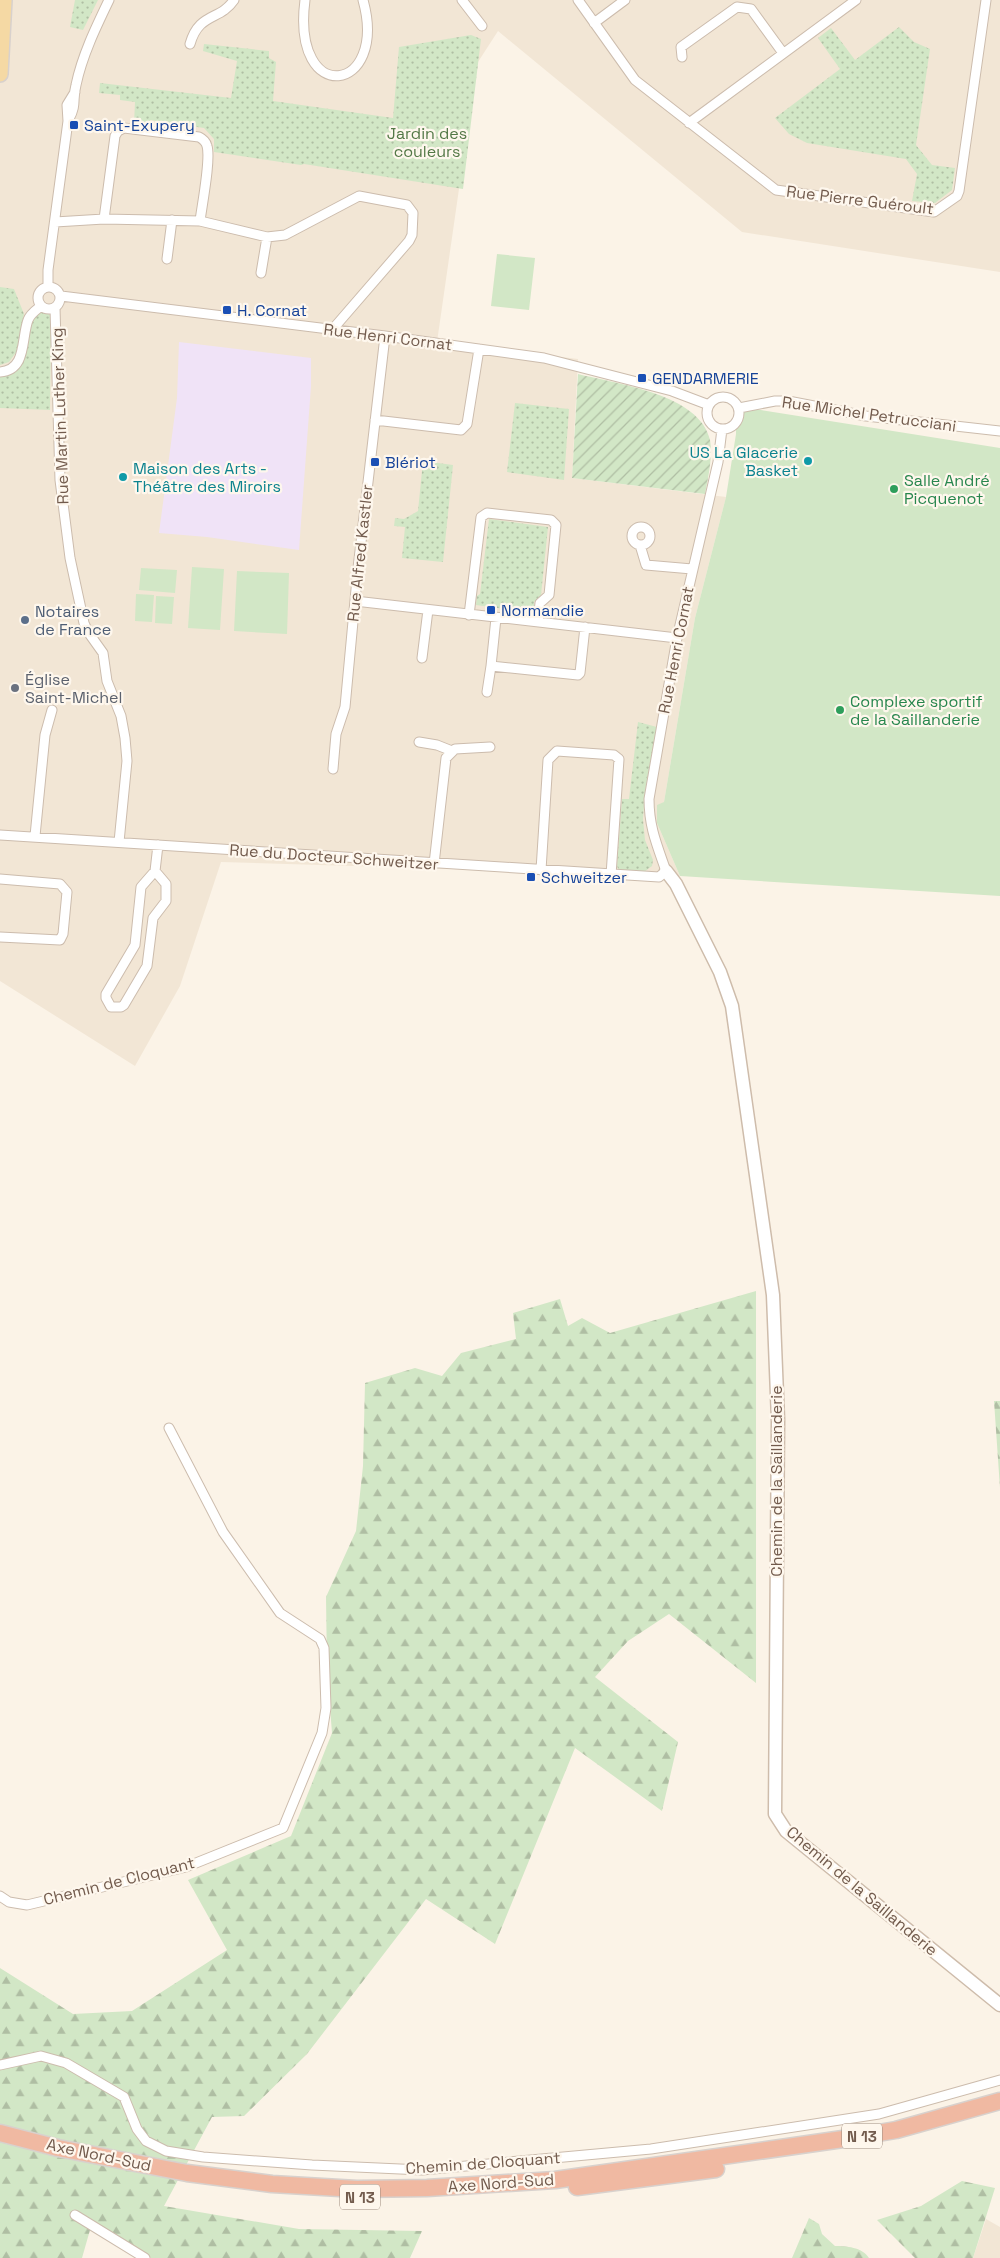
<svg xmlns="http://www.w3.org/2000/svg" width="1000" height="2258" viewBox="0 0 1000 2258" font-family="'Space Grotesk',sans-serif">
	<style>
		.residential { fill: #f2e6d5 }
		.education { fill: #f0e3f7 }
		.grass { fill: url(#grass-dots) }
		.forest { fill: url(#forest-firs) }
		.garden { fill: url(#garden-furrows) }
		.pitch { fill: #d2e7c6 }
		.lines { fill: none; stroke-linecap: round; stroke-linejoin: round }
		.street-casing { stroke: #ccbcad; stroke-width: 11 }
		.secondary-casing { stroke: #cebcab; stroke-width: 15 }
		.primary-casing { stroke: #d8d1cd; stroke-width: 18 }
		.highway-casing { stroke: #d8d1cd; stroke-width: 19 }
		.street { stroke: #fff; stroke-width: 9 }
		.secondary { stroke: #fff; stroke-width: 12 }
		.primary { stroke: #f5d9a4; stroke-width: 15 }
		.highway { stroke: #f0b9a2; stroke-width: 16 }
		.transit-dot { fill: #1a4fb4; stroke: #fef7ed; stroke-width: 2 }
		.culture-dot { fill: #0f9aa8; stroke: #fef7ed; stroke-width: 2 }
		.leisure-dot { fill: #2e9e5b; stroke: #fef7ed; stroke-width: 2 }
		.service-dot { fill: #5c6f8a; stroke: #fef7ed; stroke-width: 2 }
		.worship-dot { fill: #6b7280; stroke: #fef7ed; stroke-width: 2 }
		.labels { text-anchor: middle; dominant-baseline: central; stroke-width: 4.5; stroke-linejoin: round; paint-order: stroke }
		.shield { fill: #fef7ed; stroke: #9c8a7d; stroke-width: 1 }
		.shield-label { font-size: 15px; font-weight: bold; fill: #725b4d }
		.transit-label { font-size: 16px; fill: #164399; stroke: #fef7ed; text-anchor: start }
		.park-label { font-size: 16px; fill: #537846; stroke: #fef7ed }
		.street-label { font-size: 16px; fill: #725b4d; stroke: #fef7ed }
		.culture-label { font-size: 16px; fill: #0d838f; stroke: #fef7ed; text-anchor: end }
		.leisure-label { font-size: 16px; fill: #27864d; stroke: #fef7ed; text-anchor: start }
		.service-label { font-size: 16px; fill: #4e5e75; stroke: #fef7ed; text-anchor: start }
		.worship-label { font-size: 16px; fill: #5b616d; stroke: #fef7ed; text-anchor: start }
	</style>
	<defs>
		<pattern id="grass-dots" width="8" height="8" patternUnits="userSpaceOnUse" patternTransform="scale(1.25)"><rect width="8" height="8" fill="#d2e7c6"/><path d="M2 2h.1M6 6h.1" fill="none" stroke="#afbea3" stroke-width="1.8" stroke-linecap="round"/></pattern>
		<pattern id="forest-firs" width="22" height="20" patternUnits="userSpaceOnUse" patternTransform="scale(1.25)"><rect width="22" height="20" fill="#d2e7c6"/><path d="M5 1l3.5 6h-7zM16 11l3.5 6h-7z" fill="#afbea3"/></pattern>
		<pattern id="garden-furrows" width="10" height="10" patternUnits="userSpaceOnUse" patternTransform="scale(1.25)"><rect width="10" height="10" fill="#d2e7c6"/><path d="M-1 1l2-2M0 10L10 0M9 11l2-2" fill="none" stroke="#afbea3"/></pattern>
	</defs>
	<rect width="100%" height="100%" fill="#fbf3e7"/>
	<path class="residential" d="M0 0H1000V272L742 232 498 31 467 79 461 175 437 342 578 359 572 478 726 497 695 618 664 802 657 823 680 876 221 862 180 986 135 1066 0 981Z
		M986 2219 1000 2227V2258H973Z"/>
	<path class="education" d="M179 342 311 358V386L299 550 207 537 159 533 177 398Z"/>
	<path class="grass" d="M75 0H98L83 30 70 27Z
		M899 27 914 42 930 49 916 145 932 165 955 168 952 190 935 203 912 201 917 174 906 159 807 143 789 134 775 118 840 69 818 38 831 28 855 60Z
		M471 35 481 39 463 189 304 164 301 165 214 152V139L204 128 150 120 149 126 134 124 135 102 120 100V95L99 93 100 83 231 98 237 61 203 51 204 44 269 51V58L276 62 273 101 393 118 399 47Z
		M0 287 14 289 24 314 17 351 9 362 0 365Z
		M45 312 50 315 51 321 50 410 0 408V376C42 374 16 317 45 312Z
		M515 403 569 409 564 480 507 472Z
		M423 461 453 465 443 562 402 558 405 527 394 526 395 518 404 519 418 511Z
		M489 519 548 527 541 595 534 602V613L476 605 477 596 480 594Z
		M638 722 657 727 645 791 643 819 645 840 653 860 652 866 644 872 619 871 617 866 622 799H629Z"/>
	<path class="forest" d="M756 1291V1683L669 1614 628 1641 595 1677 678 1742 662 1811 575 1748 495 1944 426 1899 307 2054 244 2116 212 2117 164 2206 299 2229 422 2231 410 2258H151L92 2223 82 2258H0V1968L73 2014 132 2011 227 1950 188 1880 291 1836 332 1733 327 1669 326 1597 356 1531 363 1466 365 1383 415 1368 442 1376 461 1353 516 1339 513 1313 560 1299 568 1326 582 1318 610 1333Z
		M994 1401H1000V1496V1488Z
		M962 2181 995 2188 973 2258H915L877 2220 921 2206Z
		M809 2218 819 2224 822 2234 835 2246C846 2246 862 2247 869 2258H792Z"/>
	<path class="garden" d="M578 374C617 384 700 394 710 440 713 457 708 478 705 494L572 478Z"/>
	<path class="pitch" d="M497 254 535 258 529 310 491 306Z
		M754 409 1000 448V896L680 876 657 823V805L664 802 695 618 726 497 736 434V420L742 410Z
		M192 567 224 569 220 630 188 628Z
		M141 568 177 570 175 593 139 590Z
		M237 571 289 573 287 634 234 631Z
		M136 594 154 595 152 622 135 621Z
		M156 596 174 597 172 624 155 623Z"/>
	<g class="lines">
		<g class="street-casing">
			<path id="street" d="M305 0C291 108 389 94 363 0
				M462 0 482 26
				M578 0 635 80 776 190 934 212 957 196 959 191 986 0
				M594 23 625 0
				M190 44C199 12 220 21 234 0
				M682 57 681 47 737 7 751 9 783 53
				M69 119C77 104 72 100 76 85 82 56 96 27 109 0
				M689 123 856 0
				M104 219 115 136 118 131 124 128 199 137C203 139 206 142 207 146 211 159 202 205 200 221
				M55 222 104 219 200 221 267 237 285 235 359 196 407 205 413 213 412 235 409 241 332 330
				M167 259 172 220
				M261 273 267 237
				M38 298a11 11 0 1 1 22 0a11 11 0 1 1-22 0Z
				M48 287V270L68 121 67 105 75 92
				M61 296 385 336 544 358 672 391 709 405
				M55 308 60 480 70 558 84 623 88 632 103 653 107 681 121 716 125 738 127 761 119 842
				M0 372C27 370 21 339 28 320 30 314 36 310 41 306
				M707 413a16 16 0 1 1 32 0a16 16 0 1 1-32 0Z
				M739 408 775 401H788L866 416 1000 431
				M375 420 461 430 467 424 479 349
				M632 536a9 9 0 1 1 18 0a9 9 0 1 1-18 0Z
				M640 545 646 565 692 569
				M355 601 677 638
				M469 615 481 517 487 513 551 520 556 525 549 595 540 603 538 622
				M496 618 491 666 578 675 580 673 585 627
				M422 658 428 610
				M487 692 491 666
				M419 742 437 745 452 751
				M333 769 336 734 345 707 358 568 385 336
				M0 835 659 877 666 871C657 845 649 827 649 799L677 638 718 462 722 429
				M35 836 45 735 52 710
				M434 864 446 758 455 749 490 747
				M541 870 548 760 557 751 614 755 619 759 611 875
				M155 871 166 884V901L153 918 147 966 124 1005 121 1007H111L106 998V994L135 945 141 887 155 871 158 845
				M0 879 60 884 67 892 63 934 60 940 0 937
				M0 1896 9 1902 27 1905 186 1867 283 1828 322 1733 326 1708 324 1648 320 1639 280 1613 223 1532 169 1428
				M0 2065 41 2056 66 2063 124 2097 137 2129 146 2141 166 2151 203 2157 312 2165 422 2170 651 2149 879 2114 1000 2080
				M75 2215 145 2258"/>
		</g>
		<g class="secondary-casing">
			<path id="secondary" d="M666 871 676 884 720 972 732 1006 773 1295 778 1420 775 1814 786 1831 1000 2005"/>
		</g>
		<g class="primary-casing">
			<path id="primary" d="M0 74 4 0"/>
		</g>
		<g class="highway-casing">
			<path id="highway" d="M0 2133 58 2148 187 2173 272 2184 357 2189 427 2188 555 2180 843 2139 896 2130 1000 2101
				M577 2187 716 2169"/>
		</g>
		<use href="#street" class="street"/>
		<use href="#secondary" class="secondary"/>
		<use href="#primary" class="primary"/>
		<use href="#highway" class="highway"/>
	</g>
	<g class="transit-dot">
		<rect x="69" y="120" width="10" height="10" rx="2.5"/>
		<rect x="222" y="305" width="10" height="10" rx="2.5"/>
		<rect x="637" y="373" width="10" height="10" rx="2.5"/>
		<rect x="370" y="457" width="10" height="10" rx="2.5"/>
		<rect x="486" y="605" width="10" height="10" rx="2.5"/>
		<rect x="526" y="872" width="10" height="10" rx="2.5"/>
	</g>
	<g class="culture-dot">
		<circle cx="808" cy="461" r="5"/>
		<circle cx="123" cy="477" r="5"/>
	</g>
	<g class="leisure-dot">
		<circle cx="894" cy="489" r="5"/>
		<circle cx="840" cy="710" r="5"/>
	</g>
	<circle class="service-dot" cx="25" cy="620" r="5"/>
	<circle class="worship-dot" cx="15" cy="688" r="5"/>
	<g class="labels">
		<g class="shield">
			<rect x="842" y="2123.5" width="40" height="25" rx="4"/>
			<rect x="340" y="2184.5" width="40" height="25" rx="4"/>
		</g>
		<g class="shield-label">
			<text x="862" y="2136">N 13</text>
			<text x="360" y="2197">N 13</text>
		</g>
		<g class="transit-label">
			<text x="84" y="125">Saint-Exupery</text>
			<text x="237" y="310">H. Cornat</text>
			<text x="652" y="378">GENDARMERIE</text>
			<text x="385" y="462">Blériot</text>
			<text x="501" y="610">Normandie</text>
			<text x="541" y="877">Schweitzer</text>
		</g>
		<g class="park-label">
			<text x="427" y="133">Jardin des<tspan x="427" dy="18">couleurs</tspan></text>
		</g>
		<g class="street-label">
			<text transform="translate(860 200) rotate(7)">Rue Pierre Guéroult</text>
			<text transform="translate(388 337) rotate(7)">Rue Henri Cornat</text>
			<text transform="translate(869 414) rotate(8)">Rue Michel Petrucciani</text>
			<text transform="translate(60 416) rotate(-92)">Rue Martin Luther King</text>
			<text transform="translate(360 553) rotate(-84)">Rue Alfred Kastler</text>
			<text transform="translate(676 650) rotate(-79)">Rue Henri Cornat</text>
			<text transform="translate(334 857) rotate(4)">Rue du Docteur Schweitzer</text>
			<text transform="translate(776 1481) rotate(-90)">Chemin de la Saillanderie</text>
			<text transform="translate(119 1881) rotate(-14)">Chemin de Cloquant</text>
			<text transform="translate(862 1891) rotate(40)">Chemin de la Saillanderie</text>
			<text transform="translate(99 2155) rotate(12)">Axe Nord-Sud</text>
			<text transform="translate(483 2163) rotate(-4)">Chemin de Cloquant</text>
			<text transform="translate(501 2183) rotate(-4)">Axe Nord-Sud</text>
		</g>
		<g class="culture-label">
			<text x="798" y="452">US La Glacerie<tspan x="798" dy="18">Basket</tspan></text>
			<text x="133" y="468" text-anchor="start">Maison des Arts -<tspan x="133" dy="18">Théâtre des Miroirs</tspan></text>
		</g>
		<g class="leisure-label">
			<text x="904" y="480">Salle André<tspan x="904" dy="18">Picquenot</tspan></text>
			<text x="850" y="701">Complexe sportif<tspan x="850" dy="18">de la Saillanderie</tspan></text>
		</g>
		<g class="service-label">
			<text x="35" y="611">Notaires<tspan x="35" dy="18">de France</tspan></text>
		</g>
		<g class="worship-label">
			<text x="25" y="679">Église<tspan x="25" dy="18">Saint-Michel</tspan></text>
		</g>
	</g>
</svg>
